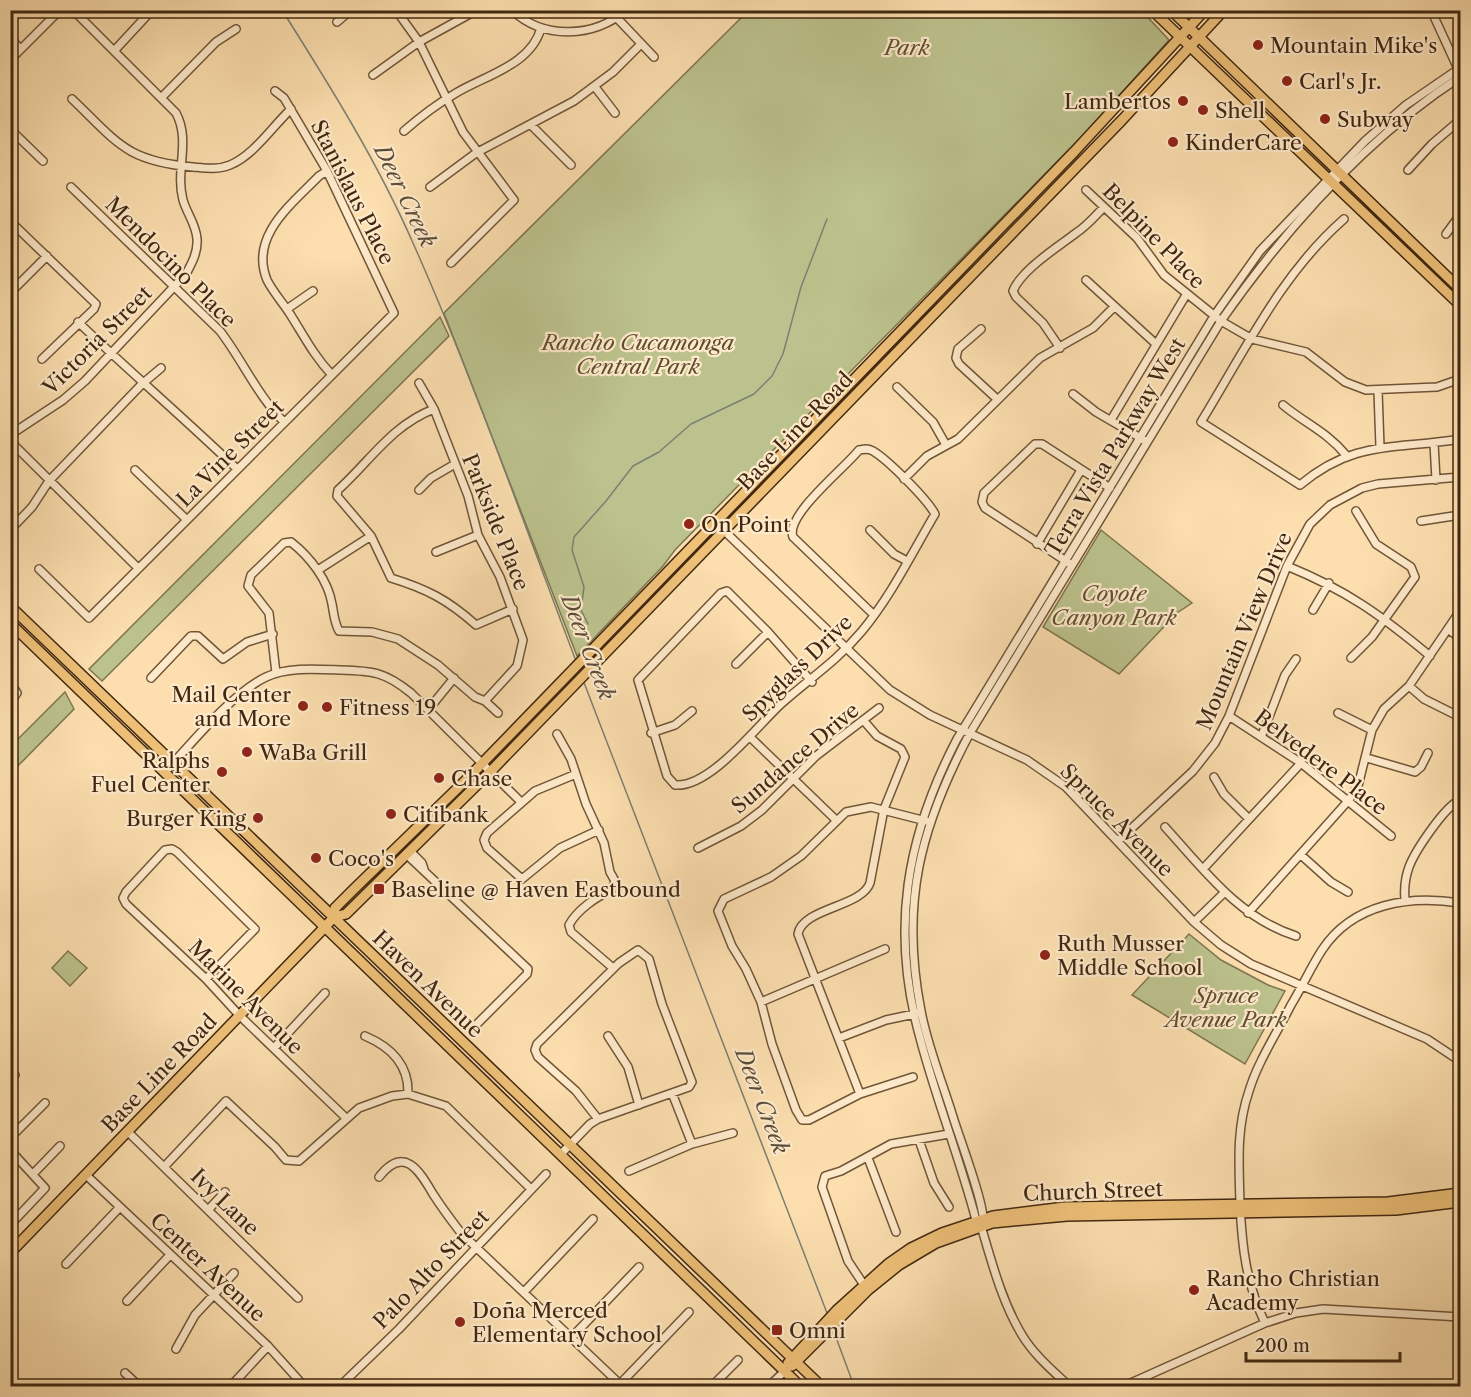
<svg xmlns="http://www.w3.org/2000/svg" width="1471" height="1397" viewBox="0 0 1471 1397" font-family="'Libre Caslon Text',serif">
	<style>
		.green { fill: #bcc28d; stroke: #7e754f; stroke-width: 1.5 }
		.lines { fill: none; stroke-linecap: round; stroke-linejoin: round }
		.stream { stroke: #7c8074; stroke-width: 1.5 }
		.minor-casing { stroke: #705638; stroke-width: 10 }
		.major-casing { stroke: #412811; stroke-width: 12 }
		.minor { stroke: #feeacb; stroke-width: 7 }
		.major { stroke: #eec078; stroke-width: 9 }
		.poi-dot { fill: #8f2418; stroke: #feeacb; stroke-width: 2 }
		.labels { text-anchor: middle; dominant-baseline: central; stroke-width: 4.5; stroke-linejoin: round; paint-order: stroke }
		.poi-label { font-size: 21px; fill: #412811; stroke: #feeacb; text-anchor: start }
		.park-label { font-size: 21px; font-style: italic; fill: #604e30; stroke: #feeacb }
		.street-label { font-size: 21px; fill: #412811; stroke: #feeacb }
		.water-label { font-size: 22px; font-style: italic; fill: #5a4c3a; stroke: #feeacb }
	</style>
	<rect width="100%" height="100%" fill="#fddfaf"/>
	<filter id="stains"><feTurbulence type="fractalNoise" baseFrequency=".00333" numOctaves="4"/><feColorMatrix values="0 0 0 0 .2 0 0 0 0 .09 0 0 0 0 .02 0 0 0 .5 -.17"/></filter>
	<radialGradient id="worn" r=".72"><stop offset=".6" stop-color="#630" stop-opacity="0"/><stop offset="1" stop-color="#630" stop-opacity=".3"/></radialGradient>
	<path class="green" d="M748 11H1142L1169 40 1087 131 675 550 663 566 577 656 444 313Z
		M440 317 449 336 102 681 89 669Z
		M1101 530 1192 603 1177 613 1119 674 1043 627Z
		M65 692 74 709 11 773V746Z
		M1189 934 1221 960 1268 985 1285 991 1245 1064 1132 995Z
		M68 951 87 968 70 986 52 968Z"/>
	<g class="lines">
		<path class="stream" d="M282 10C330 86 377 161 413 243 474 380 523 522 576 661
			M588 624 581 610 584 587 572 550 574 537 606 501 633 466 659 452 691 424 754 394 772 376 783 354 801 287 827 219
			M583 680 827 1313
			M834 1332 854 1386"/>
		<g class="minor-casing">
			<path id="minor" d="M396 10 419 42 463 132 514 200 451 263
				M512 10C543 40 595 38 626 10
				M1431 10 1459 71
				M617 18 654 57
				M337 22 351 10
				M10 39 21 49
				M114 51 152 10
				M10 60 60 10
				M373 75 419 42 477 10
				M595 87 615 113
				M162 97 216 42 236 29
				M72 99C118 143 126 161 193 167 205 168 218 170 230 165 254 155 272 127 291 109
				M531 125 571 165
				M10 129 43 161
				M404 131C420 117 437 104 456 93 486 75 531 65 541 28
				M1408 170 1432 144 1460 120
				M327 171 319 176C292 204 249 236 267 280 273 292 283 303 290 314 304 336 314 356 332 375
				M71 187 220 331C243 361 257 395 284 422
				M430 187 476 153 574 101 613 72 641 44
				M1086 190 1137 238 1164 275 1221 321 1252 339 1306 352 1345 382 1366 390 1437 387 1460 379
				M1344 219C1281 274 1244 352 1201 422L1300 485C1355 439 1395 450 1460 439
				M10 221 96 304 94 309 42 359
				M1446 234 1460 215
				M1086 280 1156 344
				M10 293 47 256
				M287 309 313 291
				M78 322C130 372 185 419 237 469
				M981 329 958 349 956 358 959 364 997 399
				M1060 348 1043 323 1016 297 1013 291C1021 270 1058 247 1076 233 1087 226 1095 216 1104 207
				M419 383 434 409 468 496 478 535 500 577 523 640 517 666 485 701
				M897 387 933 422 946 445
				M1378 391 1380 447
				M1073 394 1096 412 1144 440
				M1283 405C1306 424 1327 432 1346 455
				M434 409C392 425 370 461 338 490L337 496 371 536 391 578C427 589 448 600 476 625L513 609
				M1111 420 1186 295
				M10 435 63 400 85 381 186 274C192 263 198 252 197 239 196 224 187 214 183 200 175 170 191 141 176 113L73 10
				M10 441 138 568
				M1434 443 1436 480
				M135 470 186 519
				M904 479 927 456 958 439 1040 358 1093 328 1114 307
				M419 490 431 478 455 464
				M1421 521 1460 515
				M716 523 890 690 930 715 1027 760 1066 787 1194 922 1221 945 1251 964 1427 1039 1460 1061
				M10 530 32 507 49 481 142 384 161 368
				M870 530 894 554 907 561
				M1037 544 1081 470
				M436 552 478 535
				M1069 563 985 508 982 502 984 493 1035 444H1042L1110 488
				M1287 566C1346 590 1381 615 1430 656
				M39 569 89 618 394 313 327 171 284 98 275 91
				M318 570 371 536
				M1313 610 1329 583
				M1449 630 1460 638
				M1351 658 1372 637 1415 577 1411 567 1376 544 1356 511
				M736 664 768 632
				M276 673 269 613 248 586 251 575 284 543 291 542C310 557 328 580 332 604 334 614 334 622 339 631L372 632 398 639 438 665 475 697 485 701 498 713
				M151 678 191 636H198L223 659 247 642 273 634
				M10 682 17 693 10 703
				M812 682 768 632 727 591 721 593 638 680 667 776 675 785C710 788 757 726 781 704 810 678 836 662 862 631 891 596 912 553 935 514 927 499 888 460 873 451 868 448 864 449 859 450 845 468 785 515 793 537L874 615
				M1409 686 1424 699 1460 717
				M428 710 454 678
				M1338 713 1372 730
				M1229 716 1301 763 1391 836
				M651 733 675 725 692 711
				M557 734 571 759 586 804 604 843 610 872 615 881 612 890C597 896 577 910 569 925L571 932 613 968
				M1262 735 1285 675 1296 659
				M750 737 836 820
				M1367 758 1415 772 1421 767 1428 753
				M165 772C191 744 232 693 266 677 287 667 316 669 339 670 372 671 384 671 411 693L521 802
				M576 774 535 791 487 833 484 840 487 848 522 879 560 848 599 830
				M1214 777 1224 794 1249 819
				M1165 827C1204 870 1239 918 1296 936
				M1118 841 1193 771 1215 743 1229 716 1287 566 1310 524 1330 505 1362 488 1378 484 1460 477
				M698 848 741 826 762 810 816 756 879 708
				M410 851 422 863 424 869
				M406 854 528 969 527 974 473 1028
				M1301 855 1331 882 1348 892
				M1203 869 1301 763
				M1405 900C1404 889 1405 878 1409 867 1415 851 1445 806 1460 800
				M1248 913 1348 801 1358 786 1372 730 1384 709 1409 686 1460 611
				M1194 922 1225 892
				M206 979 255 929 177 852 172 849 165 850 126 892 123 898 126 904 206 979 239 1015 346 1118
				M761 1002 885 949
				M365 1036C391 1047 409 1065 408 1094
				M608 1036 628 1067 639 1105
				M839 1038 886 1020 919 1013
				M274 1048 325 993
				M913 1077 860 1094 809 1120H802L796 1110 772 1044 761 1002 746 969 732 946 718 911 724 899 771 877 801 856 846 812 871 807 926 821
				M10 1079 15 1075
				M672 1093 692 1144
				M860 1094 798 934C802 908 862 907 870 883L884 809 905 757 901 749 877 736 864 721
				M128 1132 298 1298
				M10 1138 45 1103
				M919 1140 934 1183 949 1207
				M10 1150 45 1188 10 1225
				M561 1154 590 1124 598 1119 689 1087 692 1082 662 1004 649 959 638 950 619 963 537 1044 535 1050 538 1057 576 1091 598 1119
				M868 1158 896 1232
				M165 1166 226 1101 275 1147 286 1160 299 1161 359 1108 392 1096 408 1094 446 1106 531 1189
				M629 1171 692 1144 733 1133
				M33 1174 60 1146
				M86 1175 268 1346 304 1386
				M379 1177C404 1145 419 1170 433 1194 442 1208 451 1220 461 1233L622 1386
				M209 1209 225 1192
				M983 1221C985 1206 960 1139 954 1120 943 1084 928 1048 921 1011 900 904 920 827 970 733L1221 321C1286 228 1365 139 1460 77
				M66 1264 120 1207
				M866 1288 848 1261 822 1187 825 1176 841 1171 891 1144 949 1134
				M524 1292 593 1219
				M127 1301 170 1255
				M1265 1323C1246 1283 1242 1247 1240 1204 1239 1164 1236 1129 1249 1091 1258 1061 1277 1033 1291 1005 1302 987 1311 967 1322 950 1353 903 1410 895 1460 903
				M571 1338 639 1267
				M176 1349 195 1315 234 1273
				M125 1373 139 1386
				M620 1384 689 1312
				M231 1386 268 1346
				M340 1386 399 1329 546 1174
				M712 1386 738 1360
				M769 1386 785 1371
				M1069 1386C1053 1371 1034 1355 1022 1335 1002 1302 992 1263 981 1226L976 1220C960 1159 936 1099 920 1038 890 930 906 837 957 739L1214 316 1260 251 1365 141 1406 105 1460 68
				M1124 1386 1265 1323 1296 1313 1323 1309 1460 1317"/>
		</g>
		<g class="major-casing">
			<path id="major" d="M1152 10 1460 305
				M1171 10 1460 289
				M10 606 821 1386
				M10 623 800 1386
				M334 917 335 908 352 891 468 778 745 492 1074 152 1205 10
				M10 1253 324 928 334 917 346 914 491 771 1122 120 1224 10
				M788 1363 837 1310 888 1264 911 1248 942 1233 993 1216 1065 1207 1388 1202 1460 1193
				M792 1366 868 1290 899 1265 936 1243 992 1223 1067 1216 1396 1210 1460 1202"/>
		</g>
		<use href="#minor" class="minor"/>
		<use href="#major" class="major"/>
	</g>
	<g class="poi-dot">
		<circle cx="1258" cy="45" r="6"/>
		<circle cx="1287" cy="81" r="6"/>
		<circle cx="1183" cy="101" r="6"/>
		<circle cx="1203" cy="110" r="6"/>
		<circle cx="1325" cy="119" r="6"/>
		<circle cx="1173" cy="142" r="6"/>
		<circle cx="689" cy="524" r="6"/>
		<circle cx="303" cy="706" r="6"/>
		<circle cx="327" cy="707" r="6"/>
		<circle cx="247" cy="752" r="6"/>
		<circle cx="222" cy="772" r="6"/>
		<circle cx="439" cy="778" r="6"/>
		<circle cx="391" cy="814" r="6"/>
		<circle cx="258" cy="818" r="6"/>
		<circle cx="316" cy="858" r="6"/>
		<rect x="373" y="883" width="12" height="12" rx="3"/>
		<circle cx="1045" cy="955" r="6"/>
		<circle cx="1194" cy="1290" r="6"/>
		<circle cx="460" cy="1322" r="6"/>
		<rect x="771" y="1324" width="12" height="12" rx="3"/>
	</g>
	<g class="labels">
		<g class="poi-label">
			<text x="1270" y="45">Mountain Mike's</text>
			<text x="1299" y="81">Carl's Jr.</text>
			<text x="1171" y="101" text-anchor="end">Lambertos</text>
			<text x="1215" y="110">Shell</text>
			<text x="1337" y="119">Subway</text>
			<text x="1185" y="142">KinderCare</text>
			<text x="701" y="524">On Point</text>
			<text x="291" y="694" text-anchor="end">Mail Center<tspan x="291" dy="24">and More</tspan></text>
			<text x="339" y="707">Fitness 19</text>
			<text x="259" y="752">WaBa Grill</text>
			<text x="210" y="760" text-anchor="end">Ralphs<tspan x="210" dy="24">Fuel Center</tspan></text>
			<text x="451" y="778">Chase</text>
			<text x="403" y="814">Citibank</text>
			<text x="246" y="818" text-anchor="end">Burger King</text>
			<text x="328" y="858">Coco's</text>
			<text x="391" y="889">Baseline @ Haven Eastbound</text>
			<text x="1057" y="943">Ruth Musser<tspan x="1057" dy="24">Middle School</tspan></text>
			<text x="1206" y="1278">Rancho Christian<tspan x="1206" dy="24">Academy</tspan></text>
			<text x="472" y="1310">Doña Merced<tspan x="472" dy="24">Elementary School</tspan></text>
			<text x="789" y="1330">Omni</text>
		</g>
		<g class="park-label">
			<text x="907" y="47">Park</text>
			<text x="638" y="342">Rancho Cucamonga<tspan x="638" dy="24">Central Park</tspan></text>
			<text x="1114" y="593">Coyote<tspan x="1114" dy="24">Canyon Park</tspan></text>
			<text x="1226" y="995">Spruce<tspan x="1226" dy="24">Avenue Park</tspan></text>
		</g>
		<g class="street-label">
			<text transform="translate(353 192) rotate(63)">Stanislaus Place</text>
			<text transform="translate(1154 236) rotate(46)">Belpine Place</text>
			<text transform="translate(171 262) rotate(45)">Mendocino Place</text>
			<text transform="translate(97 340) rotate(-45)">Victoria Street</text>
			<text transform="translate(795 431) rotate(-46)">Base Line Road</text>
			<text transform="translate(1115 447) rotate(-59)">Terra Vista Parkway West</text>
			<text transform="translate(230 453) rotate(-45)">La Vine Street</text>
			<text transform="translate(496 522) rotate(68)">Parkside Place</text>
			<text transform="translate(1244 631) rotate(-67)">Mountain View Drive</text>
			<text transform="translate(797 668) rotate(-44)">Spyglass Drive</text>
			<text transform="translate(795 758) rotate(-40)">Sundance Drive</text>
			<text transform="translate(1321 762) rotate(37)">Belvedere Place</text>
			<text transform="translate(1117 820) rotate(45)">Spruce Avenue</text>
			<text transform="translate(428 984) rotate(44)">Haven Avenue</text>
			<text transform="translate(246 997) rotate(45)">Marine Avenue</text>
			<text transform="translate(159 1073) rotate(-46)">Base Line Road</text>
			<text transform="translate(1093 1191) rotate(-2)">Church Street</text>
			<text transform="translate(225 1202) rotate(44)">Ivy Lane</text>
			<text transform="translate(208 1267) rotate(43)">Center Avenue</text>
			<text transform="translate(431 1269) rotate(-46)">Palo Alto Street</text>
		</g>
		<g class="water-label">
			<text transform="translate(405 196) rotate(64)">Deer Creek</text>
			<text transform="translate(588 647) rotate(69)">Deer Creek</text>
			<text transform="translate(762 1101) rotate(69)">Deer Creek</text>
		</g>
	</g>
	<rect width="1471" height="1397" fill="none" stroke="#fddfaf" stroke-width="36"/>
	<rect x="12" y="12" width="1447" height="1373" fill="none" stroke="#412811" stroke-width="3"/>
	<rect x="18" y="18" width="1435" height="1361" fill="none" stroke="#412811" stroke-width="1.5"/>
	<path d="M1246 1352v9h154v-9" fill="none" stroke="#412811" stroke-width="3"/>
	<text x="1255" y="1352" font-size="18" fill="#412811" stroke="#feeacb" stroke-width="4.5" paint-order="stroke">200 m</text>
	<rect width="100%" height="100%" filter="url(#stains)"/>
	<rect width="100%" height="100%" fill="url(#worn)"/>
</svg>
